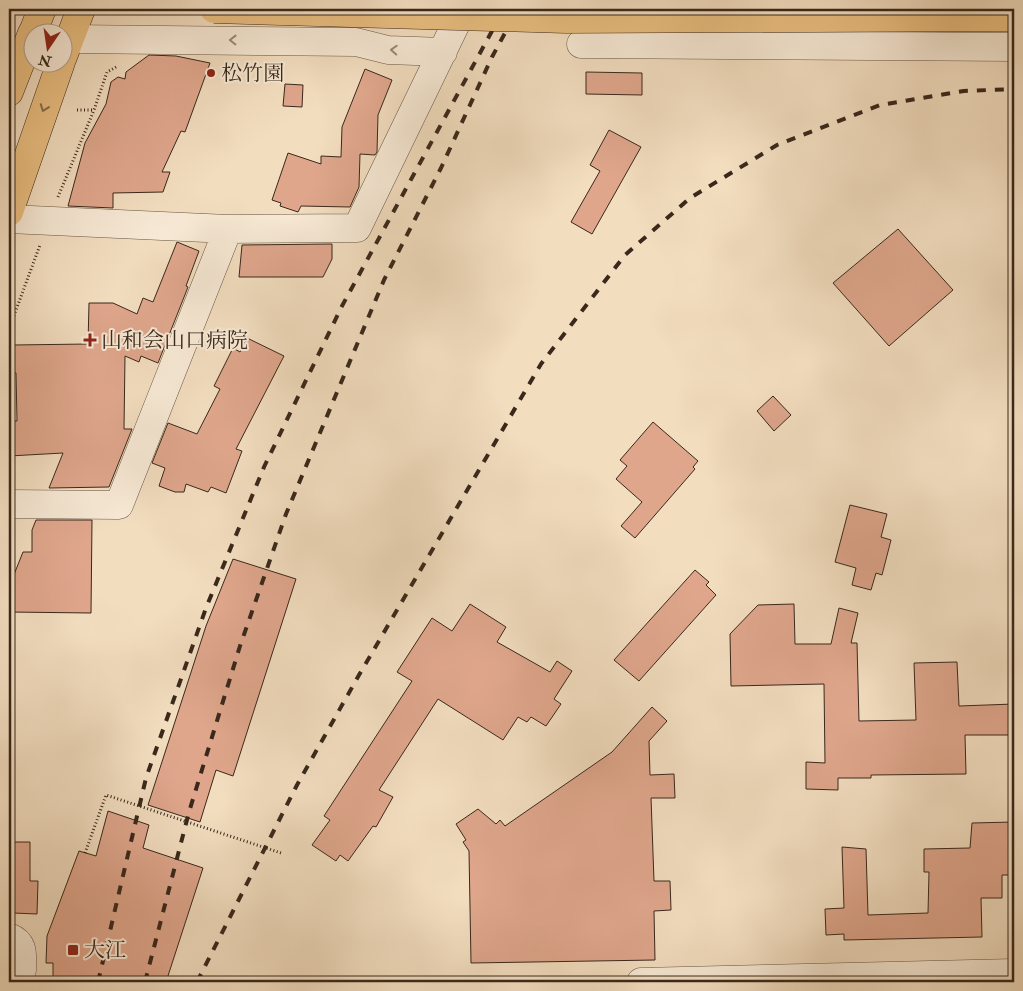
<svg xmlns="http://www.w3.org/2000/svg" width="1023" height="991" viewBox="0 0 1023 991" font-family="'IM FELL Double Pica','Noto Serif JP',serif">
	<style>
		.building { fill: #dfa68c; stroke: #39281b }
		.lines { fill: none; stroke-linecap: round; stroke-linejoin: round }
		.minor-casing { stroke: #675544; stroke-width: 29 }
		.highway-casing { stroke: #39281b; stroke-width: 29 }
		.path { stroke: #39281b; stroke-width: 3; stroke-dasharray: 1 2.5; stroke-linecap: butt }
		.minor { stroke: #f7e9d5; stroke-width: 28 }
		.highway { stroke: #e9be80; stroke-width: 28 }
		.rail { stroke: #39281b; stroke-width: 4; stroke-dasharray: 9 9; stroke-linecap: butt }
		.major-bridge-casing { stroke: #39281b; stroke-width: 29; stroke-linecap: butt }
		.path-bridge { stroke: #39281b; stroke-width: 3; stroke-dasharray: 1 2.5; stroke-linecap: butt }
		.major-bridge { stroke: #e9be80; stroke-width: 28 }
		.oneway { stroke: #988878 }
		.oneway2 { stroke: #886c48 }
		.poi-dot { fill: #8f2418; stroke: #f7e9d5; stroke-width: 2 }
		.labels { text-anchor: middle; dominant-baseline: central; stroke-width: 4; stroke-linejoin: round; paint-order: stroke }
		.poi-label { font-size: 21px; fill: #39281b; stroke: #f7e9d5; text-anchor: start }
	</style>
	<rect width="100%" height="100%" fill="#f2ddbf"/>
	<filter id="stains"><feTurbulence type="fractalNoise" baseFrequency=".004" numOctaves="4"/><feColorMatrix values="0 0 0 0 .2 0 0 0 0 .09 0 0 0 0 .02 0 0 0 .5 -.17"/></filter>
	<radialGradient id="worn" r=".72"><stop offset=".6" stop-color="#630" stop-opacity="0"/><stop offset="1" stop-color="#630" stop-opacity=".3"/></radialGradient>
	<path class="building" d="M149 55 176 56 210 63 185 132 181 131 162 172H170L163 192 113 193V208L68 206 85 143 106 104 111 82 118 77 125 79 126 72Z
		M365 69 392 80 378 115 377 152 375 155 360 154 359 187 350 207 301 206 298 212 280 206 281 203 272 200 288 153 321 164V156L341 157 342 127Z
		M586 72 642 73V95L586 94Z
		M285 84 303 85 302 107 283 106Z
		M609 130 641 147 592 234 571 222 600 171 590 165Z
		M898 229 953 290 889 346 833 283Z
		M177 242 199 251 186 286 188 287 158 363 141 356 139 362 125 356 124 429H132L109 487 49 488 63 453 9 456V421H17L16 373H13V345L88 344 89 303H113L137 314 143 298 153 302Z
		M332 244V259L323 277H239L242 245Z
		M247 338 284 356 236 449 242 451 226 493 211 487 208 492 186 484 184 492H175L159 486 165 468 152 463 168 423 197 434 220 389 214 386 233 348 240 352Z
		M773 396 791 415 774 431 757 411Z
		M653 422 698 461 693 467 695 469 635 538 621 526 642 502 616 479 627 466 620 460Z
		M850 505 887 514 881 537 891 540 882 575 876 573 871 590 852 585 856 568 835 562Z
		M36 520H92L91 613 9 612V587L23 552H32V530Z
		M233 559 296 579 233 776 216 770 200 822 148 805 206 626Z
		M695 570 709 582 706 585 716 595 639 681 614 660Z
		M470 604 506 627 497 642 550 672 557 661 572 671 554 699 561 704 546 726 531 717 527 722 518 717 503 740 438 699 379 790 393 797 376 827 373 826 348 861 340 855 336 861 312 845 330 820 324 816 412 681 397 672 432 618 452 631Z
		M794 604 795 644H831L839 608 858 613 851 643H857L859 721 916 720 914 663 957 662 959 706 1014 704V735H965L966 774 871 775V778H838V790L806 789V762L825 763 824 684 731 686 730 634 758 605Z
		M652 707 667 721 649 741 650 775 674 774 675 798H651L654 881H670L671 910 654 911 655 960 471 963 469 851 463 842 466 840 456 824 478 809 496 824 500 820 505 826 612 752Z
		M108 811 149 825 143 848 203 868 166 982H53V963H46L47 936 79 851 96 856Z
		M1014 822V875H1002V898H981L982 937 844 940V934L826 935 825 909 844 908 842 847 866 849 868 915 928 913 929 872H924V849L970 848 972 823Z
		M9 842H30V881H38L37 914 13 913V900H9Z"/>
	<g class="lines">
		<g class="minor-casing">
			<path id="minor" d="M70 39 356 42 388 50 443 52
				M581 44 1014 47
				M9 219 228 229
				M9 504 119 505 228 229 357 228 463 9
				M9 937C25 943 22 955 22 970L9 981
				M641 982 1014 973"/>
		</g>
		<g class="highway-casing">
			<path id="highway" d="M33 32 42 9
				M62 59 81 9
				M9 92 32 33
				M9 212 61 62"/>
		</g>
		<path class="path" d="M77 110H94L107 72 118 66
			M58 197 94 110
			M9 329 40 245"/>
		<use href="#minor" class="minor"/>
		<use href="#highway" class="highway"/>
		<path class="rail" d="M98 982 146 778 206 608 264 467 342 306 504 9
			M145 982 189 812 240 646 286 514 384 280 441 168 492 57 518 9
			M197 982 297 785 359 675 541 364 625 255 690 198 777 145 880 105 964 91 1014 89"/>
		<g class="major-bridge-casing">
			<path id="major-bridge" d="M214 9 566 19 1014 17"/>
		</g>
		<path class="path-bridge" d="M85 853 106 795 281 853"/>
		<use href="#major-bridge" class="major-bridge"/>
	</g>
	<defs><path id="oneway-chevron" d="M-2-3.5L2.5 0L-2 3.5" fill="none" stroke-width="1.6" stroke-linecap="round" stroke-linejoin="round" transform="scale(1.25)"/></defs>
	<g class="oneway">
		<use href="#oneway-chevron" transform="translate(233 40) rotate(-179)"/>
		<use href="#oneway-chevron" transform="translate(394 50) rotate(-177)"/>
	</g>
	<use class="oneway2" href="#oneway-chevron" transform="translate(44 108) rotate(110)"/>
	<g class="poi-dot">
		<circle cx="211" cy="73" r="5"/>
		<path d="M87.5 332.5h5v5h5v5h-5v5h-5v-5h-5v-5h5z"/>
		<rect x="67" y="944" width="12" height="12" rx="2.5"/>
	</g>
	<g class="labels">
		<g class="poi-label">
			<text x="221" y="73">松竹園</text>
			<text x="101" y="340">山和会山口病院</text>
			<text x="84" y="950">大江</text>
		</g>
	</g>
	<rect width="1023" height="991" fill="none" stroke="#f2ddbf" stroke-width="30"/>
	<rect x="10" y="10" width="1003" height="971" fill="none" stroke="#39281b" stroke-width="2.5"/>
	<rect x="15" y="15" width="993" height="961" fill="none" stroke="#39281b"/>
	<g transform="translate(48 48) rotate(193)"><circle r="24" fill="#f7e9d5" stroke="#ab9c8b"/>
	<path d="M0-4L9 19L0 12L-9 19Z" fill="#8f2418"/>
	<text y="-8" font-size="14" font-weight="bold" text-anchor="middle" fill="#39281b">N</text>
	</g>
	<rect width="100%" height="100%" filter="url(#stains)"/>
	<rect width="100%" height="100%" fill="url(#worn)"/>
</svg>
